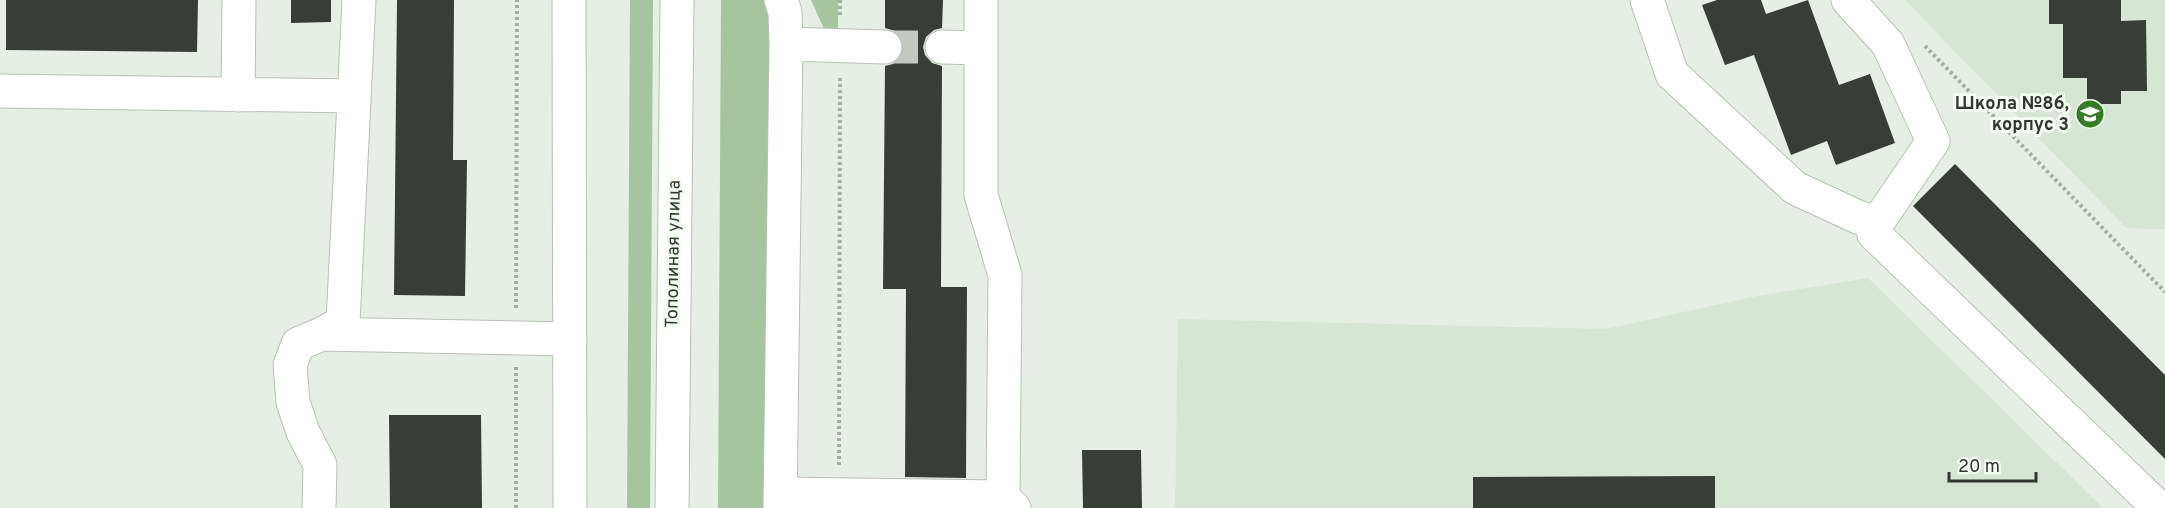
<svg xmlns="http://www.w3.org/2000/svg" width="2165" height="508" viewBox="0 0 2165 508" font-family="Overpass,sans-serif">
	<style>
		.built { fill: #d7e6d4 }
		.green { fill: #a4c59e }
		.building { fill: #363e35 }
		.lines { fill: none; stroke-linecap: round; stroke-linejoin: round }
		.minor-tunnel { stroke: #c1cac0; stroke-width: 33; stroke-dasharray: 33 16; stroke-linecap: butt }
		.minor-casing { stroke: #b7c0b5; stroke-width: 35 }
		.major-casing { stroke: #b7c0b5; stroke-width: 35 }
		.path { stroke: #a4aca3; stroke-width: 4; stroke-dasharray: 3 3; stroke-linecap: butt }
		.minor { stroke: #fff; stroke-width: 33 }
		.major { stroke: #fff; stroke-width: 33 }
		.labels { text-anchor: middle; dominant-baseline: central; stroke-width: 6; stroke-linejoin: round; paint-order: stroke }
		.poi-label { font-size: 18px; font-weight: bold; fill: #333732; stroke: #f3fdf1; text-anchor: end }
		.street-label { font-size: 18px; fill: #333732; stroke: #f3fdf1 }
	</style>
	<rect width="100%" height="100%" fill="#e5efe4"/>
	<path class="built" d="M1905 0H2165V229L2126 228Z
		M1868 278 2103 508H1175L1178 319 1606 329 1757 296Z"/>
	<path class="green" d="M630 0H653L650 508H627Z
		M721 0H775L777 508H718Z
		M811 0H838V37L825 31Z"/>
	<path class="building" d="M6 0H198L197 52 6 50Z
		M291 0H331V22L291 23Z
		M397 0H454L453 160H467L465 296 394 295Z
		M885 0H943L942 28 934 30 926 37 923 47 925 55 932 63 942 66 941 287H967L966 478 905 477 906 289H883L885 66 893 64 901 57 904 47 902 39 895 31 885 28Z
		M1717 0H1761L1766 14 1808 0 1839 85 1870 74 1895 143 1836 165 1827 141 1791 155 1754 55 1725 65 1702 5Z
		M2049 0H2121V21L2146 20 2147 91H2121V104H2087V78H2063V24H2049Z
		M1955 164 2165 375V459L1913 206Z
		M389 415H481L482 508H390Z
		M1082 450H1141L1142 508H1083Z
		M1715 476V508H1473V477Z"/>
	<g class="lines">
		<path class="minor-tunnel" d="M885 47H942"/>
		<g class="minor-casing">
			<path id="minor" d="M569 0 570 508
				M981 0V195L1005 275 1003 497 1014 508
				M1647 0 1672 74 1795 188 1860 218 1878 222
				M1848 0 1888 44 1933 141 1878 222 1874 234 2159 508
				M786 44 885 47
				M942 47 981 48
				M0 91 353 96
				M238 95 239 0
				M322 334 570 339
				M780 494 1003 497
				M319 508 320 465 303 432 293 402 290 365 298 344 322 334 343 322 359 0
				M780 508 786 44 785 12 781 0"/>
		</g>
		<g class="major-casing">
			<path id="major" d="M672 508 677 0"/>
		</g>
		<path class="path" d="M840 15V0
			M1925 46 2165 292
			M516 308 517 0
			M839 465 840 77
			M516 508V367"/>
		<use href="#minor" class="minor"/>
		<use href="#major" class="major"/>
	</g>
	<defs>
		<g id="school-disc" transform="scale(1.5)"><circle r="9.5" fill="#327d24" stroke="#f3fdf1"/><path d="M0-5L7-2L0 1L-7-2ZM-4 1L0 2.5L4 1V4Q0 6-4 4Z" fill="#fff"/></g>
	</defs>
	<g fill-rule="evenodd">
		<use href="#school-disc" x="2090" y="114"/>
	</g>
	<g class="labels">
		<g class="poi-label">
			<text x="2069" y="104">Школа №86,<tspan x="2069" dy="21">корпус 3</tspan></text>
		</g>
		<g class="street-label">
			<text transform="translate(674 254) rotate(-89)">Тополиная улица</text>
		</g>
	</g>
	<path d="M1949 472v9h87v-9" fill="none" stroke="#333732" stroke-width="3"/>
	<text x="1958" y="472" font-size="18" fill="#333732" stroke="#f3fdf1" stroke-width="4.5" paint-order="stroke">20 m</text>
</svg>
